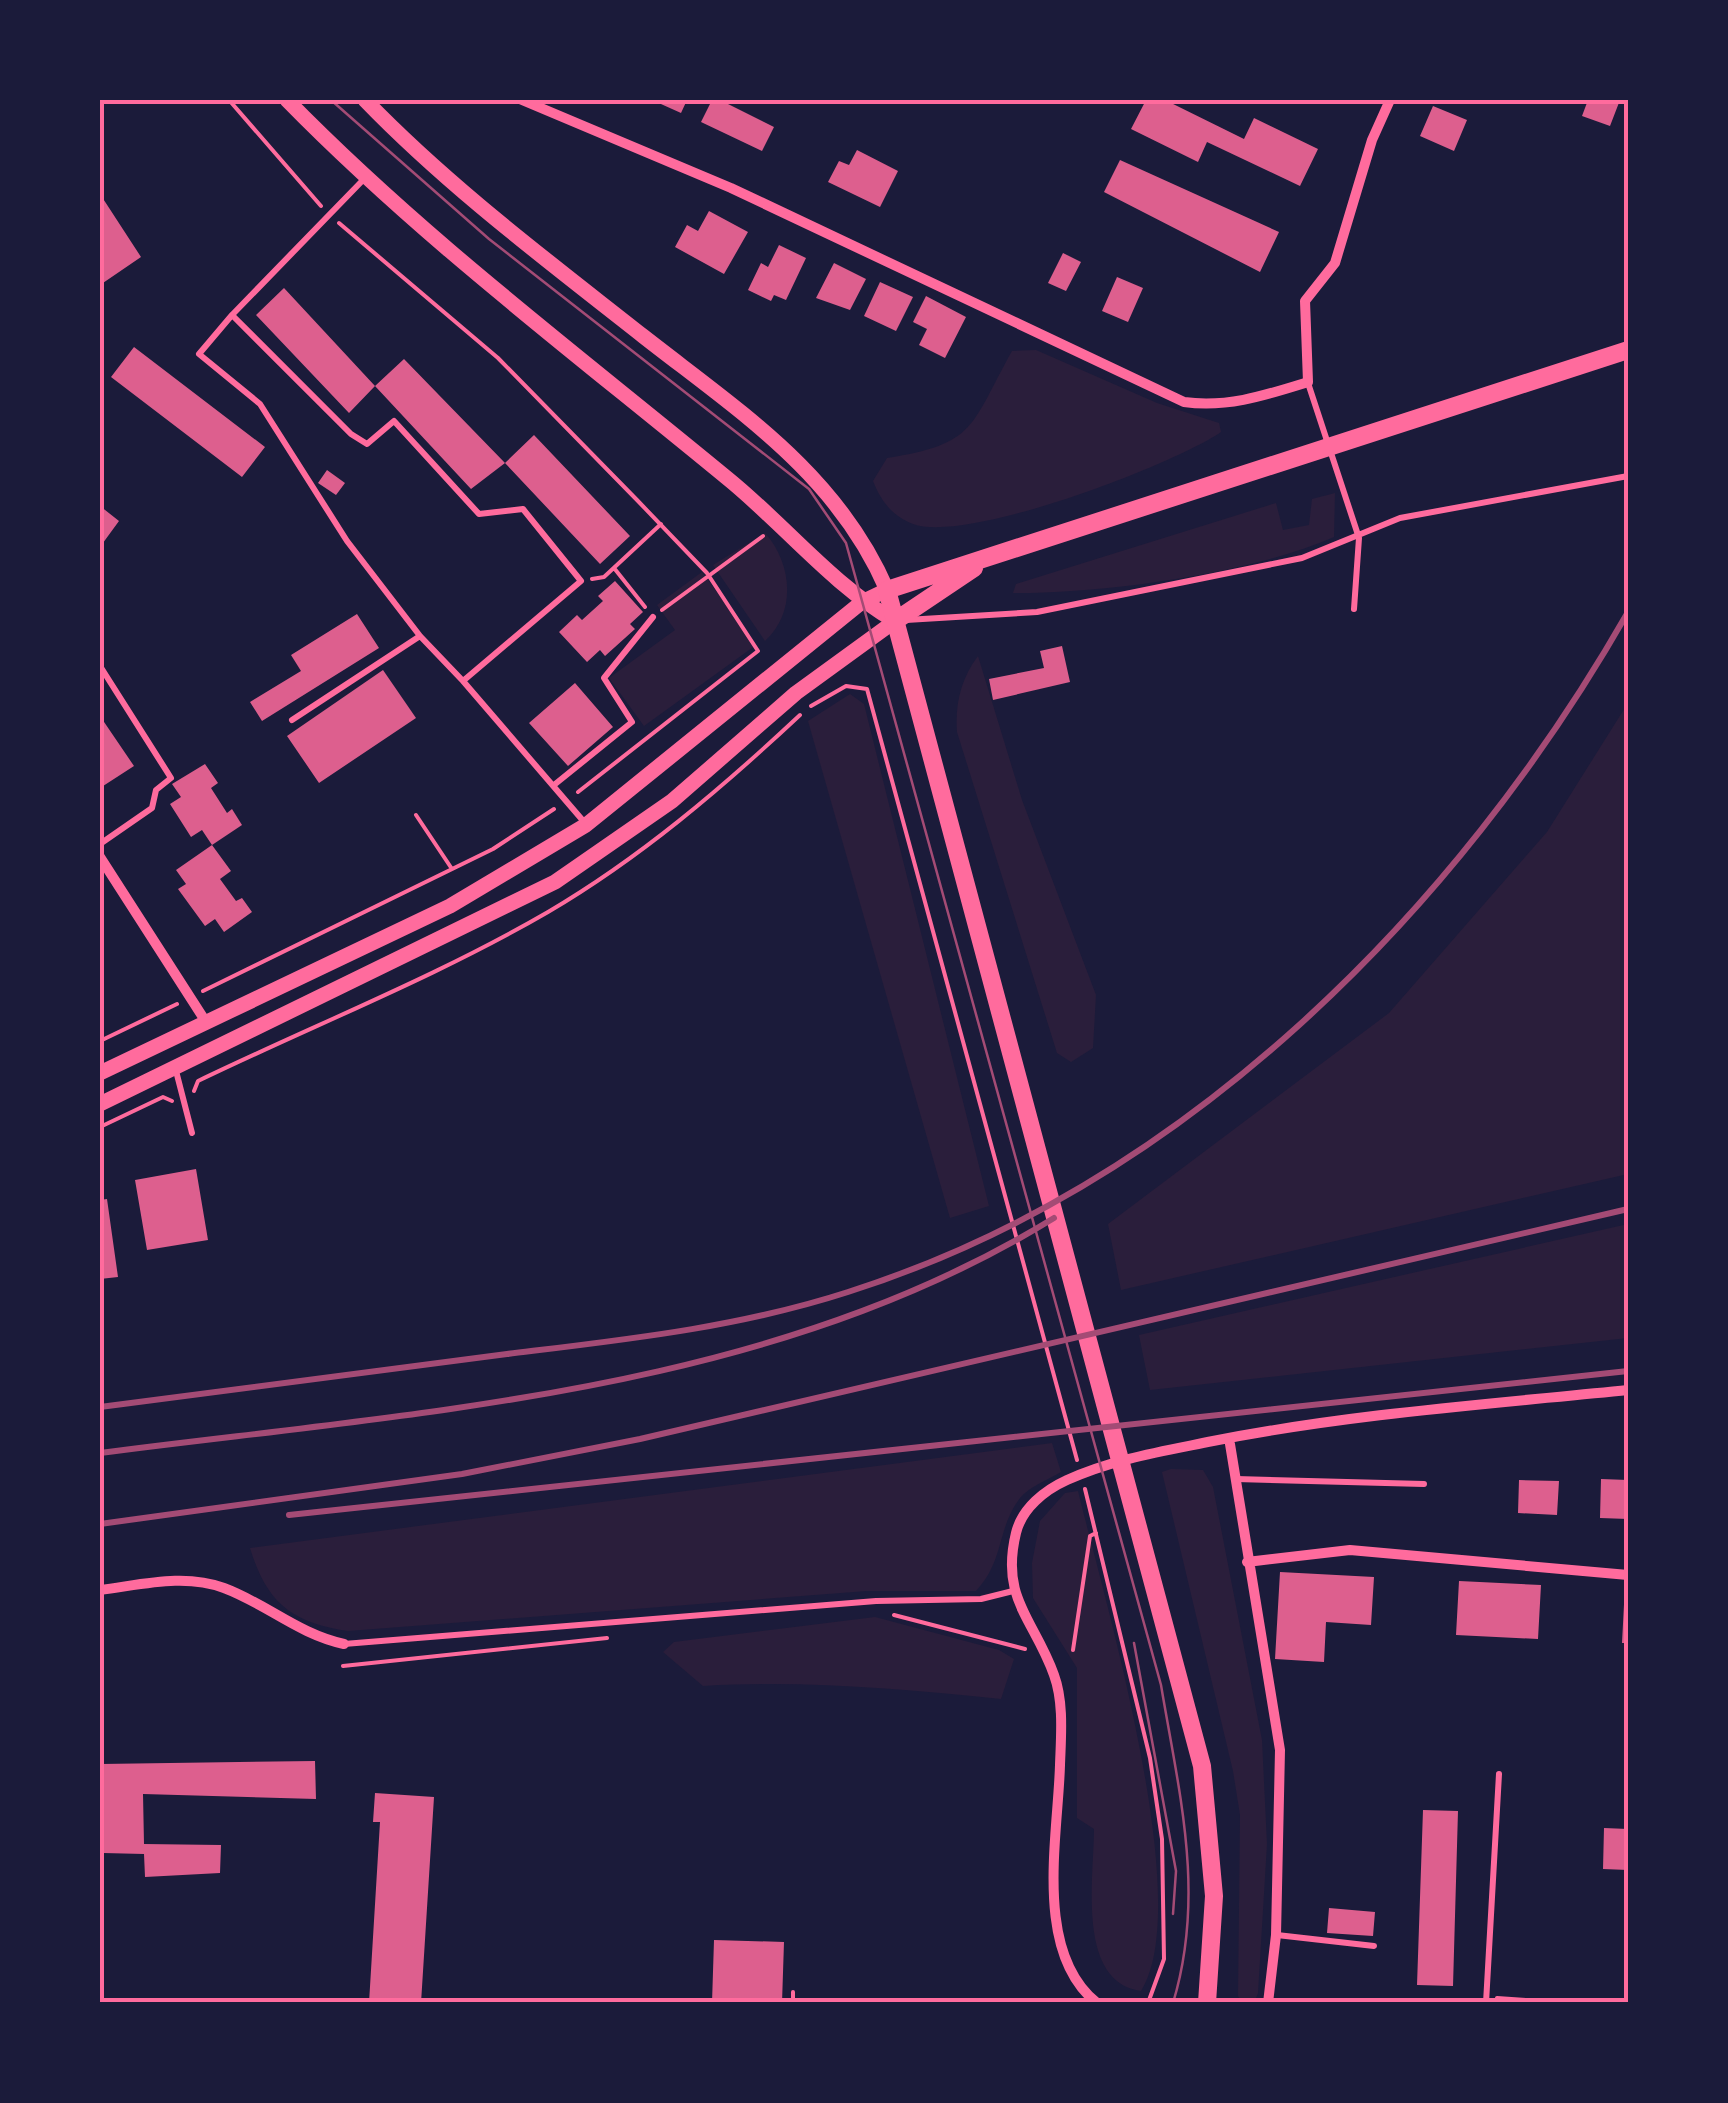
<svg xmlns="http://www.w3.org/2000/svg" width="1728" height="2103" viewBox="0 0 1728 2103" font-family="Overpass,sans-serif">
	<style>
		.green { fill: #2a1e3b }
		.building { fill: #dd5f8e }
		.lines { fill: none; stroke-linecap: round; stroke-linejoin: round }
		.path { stroke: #ff6b9d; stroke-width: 4 }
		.service { stroke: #ff6b9d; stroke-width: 6 }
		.minor { stroke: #ff6b9d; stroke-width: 10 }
		.secondary { stroke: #ff6b9d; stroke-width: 15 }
		.primary { stroke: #ff6b9d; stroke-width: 18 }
		.tram { stroke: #a44b75; stroke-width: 2.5 }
		.rail { stroke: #a44b75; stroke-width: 6 }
		.neatline { fill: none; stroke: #ff6b9d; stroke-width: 4 }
	</style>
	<rect width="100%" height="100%" fill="#1b1b3a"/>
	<path class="green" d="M1036 350 1157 403 1219 423 1221 432C1173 465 967 544 913 524 892 516 881 501 873 481L887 458C977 444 970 426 1012 351Z
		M1335 493 1334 537C1249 574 1106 593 1013 593L1016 584 1276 503 1283 530 1309 525 1312 499Z
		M765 533C792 563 797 612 765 641L713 565Z
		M702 572 756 645 644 726 609 678 675 630 657 605Z
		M978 656 1022 800 1096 995 1093 1048 1071 1062 1057 1053 957 732C955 703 961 679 978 656Z
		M850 694 864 704 989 1206 950 1218 808 721Z
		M1628 703V1174L1121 1290 1108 1224 1389 1013 1547 832Z
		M1628 1224V1338L1150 1390 1139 1335Z
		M1052 1443 1061 1472C1049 1479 1029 1487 1020 1498 996 1530 1005 1560 976 1591H867L348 1631C291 1622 267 1603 250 1548Z
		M1171 1469 1203 1470 1213 1487 1262 1740 1267 1844 1258 1993 1254 2003H1242L1238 1996 1240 1815 1233 1771 1162 1472Z
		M1078 1491C1103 1595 1196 1903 1141 1991 1076 1982 1094 1877 1094 1829L1077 1818V1668L1033 1598 1032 1563 1040 1521 1065 1493Z
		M875 1617 999 1650 1014 1659 1001 1699C901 1689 804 1680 703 1686L663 1652 674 1642Z"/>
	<path class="building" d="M652 100H687L681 113Z
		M712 100H720L774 127 762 151 701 122Z
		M1146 100H1165L1244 139 1254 118 1318 149 1300 186 1207 142 1198 162 1131 129Z
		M1588 100H1620L1610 126 1582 116Z
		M1433 106 1467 120 1454 151 1420 136Z
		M857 150 898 171 880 207 828 182 839 161 849 165Z
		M1120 160 1279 232 1260 272 1104 192Z
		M100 194 141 257 100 285Z
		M709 211 748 232 724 274 675 247 687 225 698 231Z
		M779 245 806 258 786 300 774 295 771 301 748 290 761 263 768 267Z
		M1063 253 1081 262 1066 291 1048 283Z
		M834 263 866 279 850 310 816 298Z
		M1117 277 1143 288 1128 322 1102 311Z
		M880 282 913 297 896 331 864 316Z
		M284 288 375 386 349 413 256 315Z
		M926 296 966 317 945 358 919 345 927 329 913 322Z
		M134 347 265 447 242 477 111 377Z
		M404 359 505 463 534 435 630 536 600 564 505 463 471 489 375 386Z
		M327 470 345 483 336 495 318 483Z
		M100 506 119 521 100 547Z
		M615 581 643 612 630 624 635 629 605 656 600 650 587 662 559 632 577 615 582 620 603 601 598 596Z
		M357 614 379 648 262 721 250 702 301 671 291 655Z
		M1062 646 1070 682 993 700 989 679 1044 668 1040 651Z
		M383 670 416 718 319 783 287 736Z
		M575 683 613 727 568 766 529 723Z
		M100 716 134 766 100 788Z
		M205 764 218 783 211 788 227 813 232 809 242 825 212 845 202 830 191 837 170 804 181 797 172 784Z
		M212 845 231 871 220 879 236 901 242 898 252 912 224 932 215 919 205 926 178 889 186 884 176 870Z
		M196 1169 208 1240 147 1250 135 1180Z
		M107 1199 118 1277 100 1279V1200Z
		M1601 1479 1628 1480V1519L1600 1518Z
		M1519 1480 1559 1481 1557 1515 1518 1513Z
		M1280 1572 1374 1577 1371 1625 1326 1622 1324 1662 1275 1659Z
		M1459 1581 1541 1585 1538 1639 1456 1635Z
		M1625 1585H1628V1643H1622Z
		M315 1761 316 1799 143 1794 144 1844 221 1845 220 1873 145 1877 144 1854 103 1853 101 1764Z
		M375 1793 434 1797 421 2003H369L380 1822H373Z
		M1423 1810 1458 1811 1453 1986 1417 1985Z
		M1604 1828 1628 1829V1870L1603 1869Z
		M1329 1908 1375 1912 1373 1936 1327 1933Z
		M714 1940 784 1942 782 2003H712Z"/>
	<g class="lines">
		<path class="path" d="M229 100 321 206
			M339 223 498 358 637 500 707 573 758 651 578 792
			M614 568 645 607
			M592 579 604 577 661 524
			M662 610 763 536
			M811 706 846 686 867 689 1077 1460
			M416 815 452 869
			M203 991 493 849 554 809
			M100 1041 177 1004
			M194 1091 198 1081C314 1025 436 977 548 912 640 858 722 788 800 715
			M100 1127 163 1097 172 1101
			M1085 1489 1150 1758 1162 1839 1164 1959 1148 2003
			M894 1615 1025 1649
			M1073 1650 1090 1536 1096 1533
			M343 1666 607 1638
			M100 1954V2003
			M1497 1998 1567 2003
			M793 2003V1992"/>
		<path class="service" d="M364 179 232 315 351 434 367 444 394 421 479 514 523 509 581 581 463 681 585 823
			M232 315 199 354 260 404 347 541 420 636 463 681
			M1308 383 1359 538 1354 609
			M906 620 1037 612 1302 558 1400 518 1628 476
			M100 666 171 778 156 790 152 808 100 844
			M292 720 420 636
			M554 785 632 722 604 678 653 617
			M175 1067 192 1133
			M1236 1479 1424 1484
			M344 1644 876 1601 981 1599 1013 1591
			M1277 1935 1374 1946
			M1486 2003 1499 1774"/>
		<path class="minor" d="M522 100 731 188 1184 402C1228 408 1266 395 1308 382L1305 301 1335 263 1372 140 1390 100
			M100 857 206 1022
			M1229 1438 1280 1750 1276 1935 1268 2003
			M1247 1562 1350 1550 1628 1575
			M100 1590C141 1585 184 1573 224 1588 267 1604 298 1634 344 1644
			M1097 2003C1033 1952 1058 1837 1060 1765 1061 1736 1064 1702 1054 1675 1034 1619 1000 1599 1016 1533 1022 1508 1045 1490 1067 1480 1113 1459 1164 1451 1213 1441 1350 1414 1490 1404 1628 1390"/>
		<path class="secondary" d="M100 1073 450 906 586 825 862 602 887 590C837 474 740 412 643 336 548 261 449 187 365 100
			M100 1104 555 882 672 801 796 693 895 621C831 584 784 524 727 478 578 355 422 238 287 100"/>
		<path class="primary" d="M895 621 974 568
			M1207 2003 1214 1896 1202 1766 887 590 1628 350"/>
		<path class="tram" d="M331 100 489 239 809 489 846 543 1161 1685C1179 1793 1206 1894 1173 2003
			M1134 1643 1176 1871 1173 1914"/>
		<path class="rail" d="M100 1407C236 1389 372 1372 507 1354 622 1340 737 1328 848 1292 1184 1185 1456 913 1628 612
			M100 1453C423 1411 769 1393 1054 1218
			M289 1515 1628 1371
			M100 1524 462 1474 640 1439 1628 1209"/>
	</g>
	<rect width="1728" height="2103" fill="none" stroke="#1b1b3a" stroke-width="205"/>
	<rect x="102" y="102" width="1524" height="1898" class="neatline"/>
</svg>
